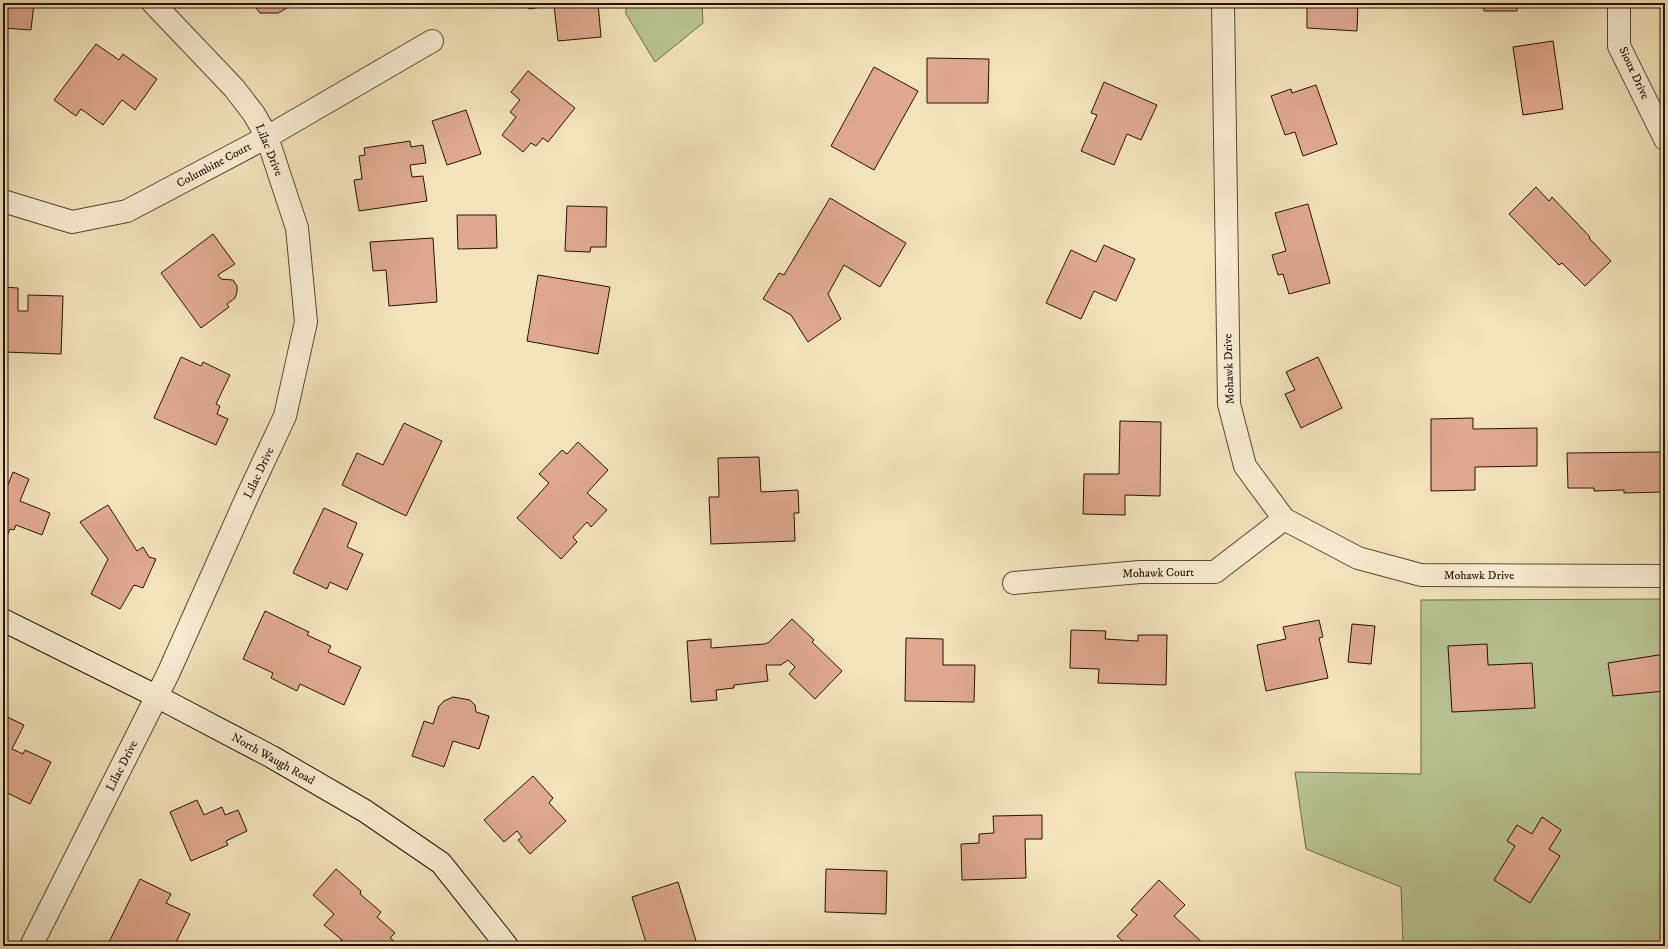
<svg xmlns="http://www.w3.org/2000/svg" width="1668" height="949" viewBox="0 0 1668 949" font-family="'IM FELL DW Pica',serif">
	<style>
		.green { fill: #b9c492; stroke: #716a4b }
		.building { fill: #dea990; stroke: #291004 }
		.lines { fill: none; stroke-linecap: round; stroke-linejoin: round }
		.street-casing { stroke: #5c4532; stroke-width: 24 }
		.secondary-casing { stroke: #291004; stroke-width: 24 }
		.street { stroke: #f7edd3; stroke-width: 22 }
		.secondary { stroke: #f7edd3; stroke-width: 22 }
		.labels { text-anchor: middle; dominant-baseline: central; stroke-width: 3.5; stroke-linejoin: round; paint-order: stroke }
		.street-label { font-size: 12px; fill: #291004; stroke: #f7edd3 }
	</style>
	<rect width="100%" height="100%" fill="#f3e3bb"/>
	<filter id="stains"><feTurbulence type="fractalNoise" baseFrequency=".005" numOctaves="4"/><feColorMatrix values="0 0 0 0 .2 0 0 0 0 .09 0 0 0 0 .02 0 0 0 .5 -.17"/></filter>
	<radialGradient id="worn" r=".72"><stop offset=".6" stop-color="#630" stop-opacity="0"/><stop offset="1" stop-color="#630" stop-opacity=".3"/></radialGradient>
	<path class="green" d="M626 3H702L703 23 655 62 626 14Z
		M1665 599V946H1403L1401 887 1306 849 1295 772 1421 774V600Z"/>
	<path class="building" d="M3 3H34L31 30 3 28Z
		M252 3H296L278 13H260Z
		M528 3H598L601 37 558 41 554 5 529 9Z
		M1307 3H1358L1357 31 1307 28Z
		M1484 3H1517V11H1484Z
		M1553 41 1563 109 1523 115 1513 47Z
		M96 44 119 60 123 54 157 79 135 110 122 100 103 125 81 109 76 116 54 100Z
		M927 58 989 59 988 103H927Z
		M874 67 918 91 874 170 831 146Z
		M528 71 575 108 548 142 543 138 536 146 531 143 523 152 502 135 516 117 510 112 520 100 511 92Z
		M1104 82 1157 105 1141 140 1127 134 1114 165 1081 151 1097 115 1091 113Z
		M1316 85 1337 144 1303 156 1295 132 1285 135 1271 96 1291 89 1292 93Z
		M466 110 481 154 447 165 432 121Z
		M410 141 411 147 423 145 426 163 410 165 412 177 423 176 427 201 359 211 354 180 362 179 359 156 365 155 364 148Z
		M1536 187 1549 201 1552 197 1590 237 1589 238 1611 261 1585 286 1562 263 1559 265 1509 214Z
		M830 198 906 243 880 287 844 265 828 294 841 319 808 342 791 315 763 299 779 273 784 275Z
		M1308 204 1330 283 1289 294 1283 274 1278 275 1272 255 1286 251 1275 213Z
		M567 206 607 207 606 247H591L590 252 565 251Z
		M457 215H496L497 248 458 249Z
		M213 234 235 264 218 275 221 279 233 280 237 286V292L235 298 227 304 229 307 201 328 161 273Z
		M433 238 437 302 389 306 386 270 373 271 370 242Z
		M1104 245 1135 259 1116 301 1094 291 1081 319 1046 303 1071 250 1096 262Z
		M538 275 610 287 598 354 527 341Z
		M3 287 18 288V311H28V295L63 296 61 354 3 352Z
		M181 357 201 366 203 362 230 375 216 404 220 406 217 414 228 419 216 445 154 418Z
		M1318 357 1342 408 1301 428 1285 394 1295 390 1286 372Z
		M1473 418V429L1537 428V466L1475 467V490L1431 491V419Z
		M1120 421 1161 422 1160 496 1125 495V515L1083 514 1084 474H1119Z
		M404 423 442 441 406 516 342 485 357 453 383 465Z
		M578 442 608 470 587 493 607 510 591 527 587 522 573 537 577 542 561 559 517 518 549 483 539 474 562 450 567 454Z
		M1662 452V492L1624 493V490L1594 491V488H1568L1567 453Z
		M759 457 761 492 798 490 799 513H794L795 541 711 544 709 497H719L718 458Z
		M13 472 29 479 20 501 50 513 42 535 16 525 14 530 10 529 4 544 3 543V492H5Z
		M108 505 137 551 143 547 149 557 156 559 143 588 134 585 120 609 91 594 108 559 80 522Z
		M324 508 357 523 347 547 363 554 347 590 330 582 327 589 293 573Z
		M265 611 309 632 307 635 331 646 328 652 361 667 344 705 300 684 297 691 271 678 273 673 243 659Z
		M792 619 814 640 812 642 842 671 815 699 789 674 795 667 788 660 781 665H766L768 681 734 685V688L716 690 717 700 691 702 687 641 711 639V648L765 644 769 642Z
		M1319 620 1323 637 1319 638 1328 678 1266 691 1257 645 1286 639 1283 627Z
		M1352 624 1375 626 1371 664 1348 662Z
		M1071 630 1106 631 1105 639 1138 641V635H1167L1166 685 1098 683 1099 669 1070 668Z
		M906 638 943 639V665H975L974 702 905 701Z
		M1487 644 1488 665 1532 663 1535 708 1452 712 1448 646Z
		M1665 654V691L1613 696 1608 663Z
		M453 697 470 700 475 705 476 712 489 716 479 749 453 741 444 767 412 756 424 721 433 724 439 706 444 701Z
		M3 715 24 725 12 749 23 754 25 750 51 762 30 804 3 791Z
		M533 776 553 798 549 803 566 821 530 854 518 840 522 837 517 831 504 842 484 820Z
		M197 800 204 815 222 807 225 815 238 810 247 831 226 841 228 845 191 861 170 812Z
		M1042 815V839H1025L1026 878 962 880 961 844 979 843V834L994 833 993 816Z
		M1542 817 1561 830 1549 849 1560 856 1530 903 1494 880 1515 846 1507 841 1517 825 1532 834Z
		M336 869 361 891 360 894 381 912 377 917 395 933 390 938 400 946H338V943L342 940 324 925 334 914 313 895Z
		M826 869 887 871 886 914 825 912Z
		M140 879 171 894 166 903 190 914 174 946H107Z
		M1159 880 1185 905 1174 916 1206 946H1128L1117 936 1137 915 1131 910Z
		M678 882 696 941 681 946H647L632 897Z"/>
	<g class="lines">
		<g class="street-casing">
			<path id="street" d="M1223 3 1229 404 1245 466 1284 519 1358 558 1421 575 1665 576
				M1619 3V46L1665 139
				M3 201 72 222 127 211 267 137 432 41
				M1014 583 1140 572H1215L1284 519
				M31 946 168 674 247 497 285 416 306 322 297 228 267 137 254 114 234 88 153 3"/>
		</g>
		<g class="secondary-casing">
			<path id="secondary" d="M3 620 156 696 272 757 365 811 441 863 507 946"/>
		</g>
		<use href="#street" class="street"/>
		<use href="#secondary" class="secondary"/>
	</g>
	<g class="labels">
		<g class="street-label">
			<text transform="translate(1634 73) rotate(65)">Sioux Drive</text>
			<text transform="translate(269 150) rotate(68)">Lilac Drive</text>
			<text transform="translate(214 165) rotate(-28)">Columbine Court</text>
			<text transform="translate(1229 369) rotate(-92)">Mohawk Drive</text>
			<text transform="translate(259 473) rotate(-65)">Lilac Drive</text>
			<text transform="translate(1158 573) rotate(-1)">Mohawk Court</text>
			<text x="1479" y="575">Mohawk Drive</text>
			<text transform="translate(273 759) rotate(29)">North Waugh Road</text>
			<text transform="translate(122 766) rotate(-63)">Lilac Drive</text>
		</g>
	</g>
	<rect width="1668" height="949" fill="none" stroke="#f3e3bb" stroke-width="16"/>
	<rect x="4" y="4" width="1660" height="941" fill="none" stroke="#291004" stroke-width="2"/>
	<rect x="8" y="8" width="1652" height="933" fill="none" stroke="#291004"/>
	<rect width="100%" height="100%" filter="url(#stains)"/>
	<rect width="100%" height="100%" fill="url(#worn)"/>
</svg>
